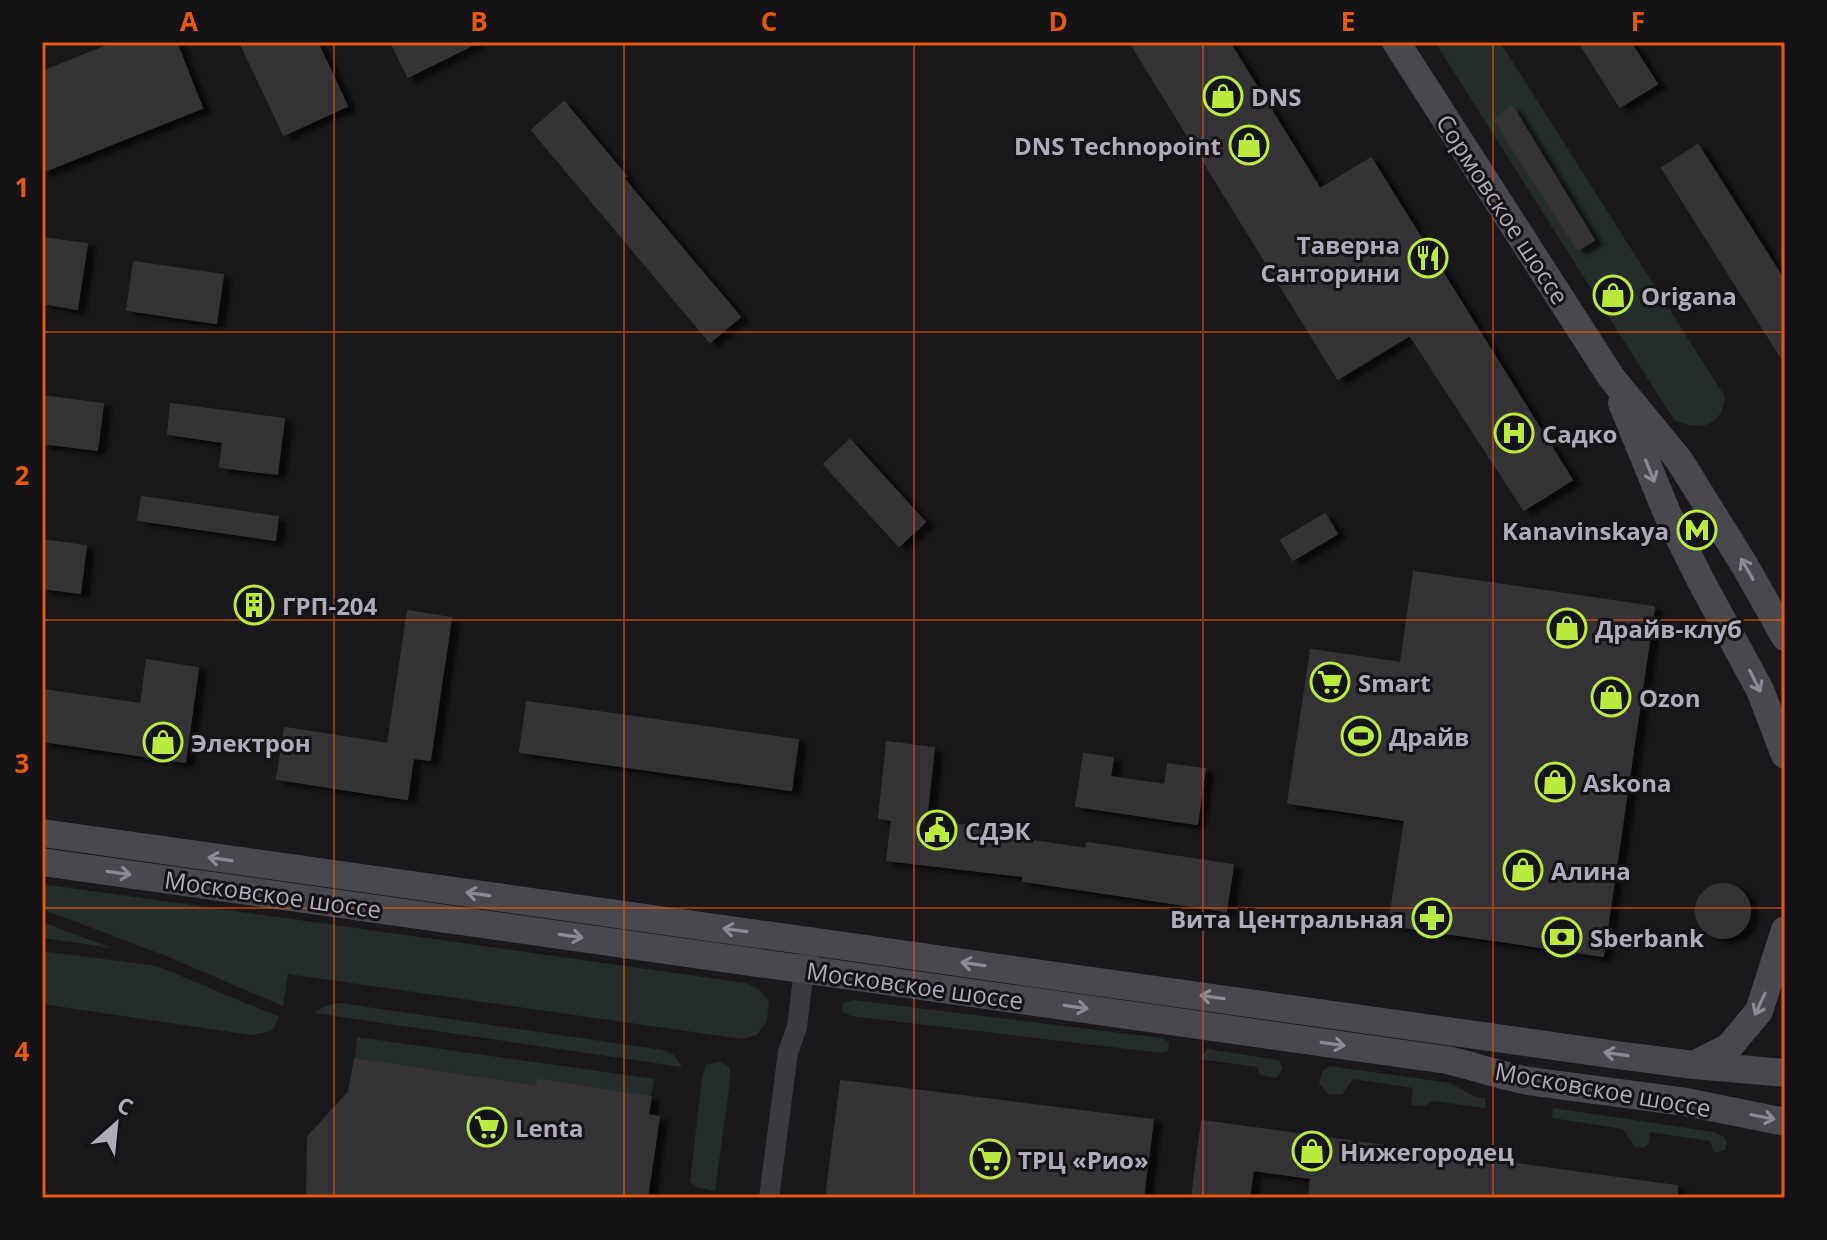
<svg xmlns="http://www.w3.org/2000/svg" width="1827" height="1240" viewBox="0 0 1827 1240" font-family="'Open Sans',sans-serif">
	<style>
		.green { fill: #242d2b }
		.building { fill: #353336; stroke: #353236; stroke-width: 2; filter: url(#shadow) }
		.lines { fill: none; stroke-linecap: round; stroke-linejoin: round }
		.street { stroke: #3c393f; stroke-width: 20 }
		.secondary { stroke: #4a484f; stroke-width: 28 }
		.oneway { stroke: #8c8895 }
		.grid { fill: none; stroke: #e8590c; stroke-width: 2; stroke-opacity: 0.55 }
		.labels { text-anchor: middle; dominant-baseline: central; stroke-width: 6; stroke-linejoin: round; paint-order: stroke }
		.poi-label { font-size: 24px; font-weight: bold; fill: #b0abba; stroke: #151315; text-anchor: start }
		.street-label { font-size: 24px; fill: #b0abba; stroke: #151315 }
		.neatline { fill: none; stroke: #e8590c; stroke-width: 3 }
		.grid-label { font-size: 26px; text-anchor: middle; font-weight: bold; fill: #e8590c }
	</style>
	<defs>
		<filter id="shadow"><feDropShadow dx="8" dy="4.5" stdDeviation="2" flood-color="#0009"/></filter>
	</defs>
	<rect width="100%" height="100%" fill="#1a181a"/>
	<path class="green" d="M1435 42H1500L1725 397C1722 428 1698 431 1674 420Z
		M42 884 746 983 759 990 769 1001 767 1020 757 1035 742 1039 288 974 283 1006 166 956 42 909Z
		M42 922 112 948 42 938Z
		M42 951 157 966 279 1017 272 1031 251 1035 42 1004Z
		M853 1000 1162 1038 1169 1042 1168 1050 1162 1053 851 1016 842 1011 843 1003Z
		M340 1003 663 1050 674 1055 682 1067 314 1013 324 1006Z
		M357 1037 654 1079 651 1097 538 1080 537 1087 355 1059Z
		M1207 1049 1279 1060 1283 1069 1276 1078 1260 1075 1257 1067 1200 1059Z
		M719 1061 730 1068V1081L715 1191 699 1188 690 1182 702 1077 706 1065Z
		M1330 1066 1450 1083 1476 1097 1485 1098V1108L1432 1101 1425 1106 1411 1105 1413 1088 1353 1079 1342 1095 1328 1094 1319 1083 1323 1071Z
		M1553 1108 1714 1132 1724 1137 1727 1144 1725 1150 1714 1153 1710 1141 1650 1132 1649 1143 1644 1148 1634 1146 1623 1129 1552 1118Z"/>
	<path class="building" d="M117 42H176L202 108 42 172V72Z
		M240 42H317L347 106 284 135Z
		M391 42H478L408 77Z
		M1130 42H1229L1320 189 1371 158 1572 480 1524 510 1410 335 1338 379Z
		M1579 42H1630L1657 84 1620 107Z
		M564 102 626 176 623 178 740 317 710 342 532 130Z
		M1512 106 1594 240 1578 250 1495 120Z
		M1698 145 1785 282V363L1662 168Z
		M42 238 87 244 77 309 42 303Z
		M134 262 223 275 216 323 127 310Z
		M42 396 103 404 97 450 42 443Z
		M171 404 284 419 277 474 220 467 223 442 168 434Z
		M850 440 925 522 899 546 824 464Z
		M142 497 278 517 275 540 138 520Z
		M1325 514 1337 534 1293 560 1281 540Z
		M42 540 86 546 80 593 42 588Z
		M1414 572 1654 607 1603 956 1389 925 1405 820 1288 803 1311 650 1401 663Z
		M408 611 451 618 430 760 413 758 407 799 277 779 285 728 388 744Z
		M147 660 198 668 185 762 42 741V690L141 704Z
		M527 702 798 740 791 790 520 752Z
		M887 742 934 748 926 821 1015 831 1014 838 1086 849 1087 843 1233 865 1226 911 1023 881V876L887 860 892 820 879 818Z
		M1084 754 1113 758 1110 777 1165 785 1168 764 1205 769 1197 824 1076 806Z
		M1696 911a27 27 0 1 1 54 0a27 27 0 1 1-54 0Z
		M355 1059 537 1087 538 1080 651 1097 648 1115 659 1117 647 1198H307L308 1137 349 1092Z
		M841 1081 1153 1120 1143 1198H826Z
		M1202 1121 1677 1186V1198H1309L1311 1178 1253 1170 1249 1198H1192Z"/>
	<g class="lines">
		<path class="street" d="M769 1198 788 1052 797 1027 804 969 808 958"/>
		<path class="secondary" d="M1396 42 1611 377 1679 460 1745 566 1785 637
			M1622 403 1667 513 1701 581 1760 690 1785 755
			M42 833 1617 1055 1694 1065 1785 1073
			M42 862 1447 1060C1474 1066 1501 1076 1529 1081L1686 1102 1785 1122
			M1694 1065 1729 1047 1759 1011 1785 930"/>
	</g>
	<defs><path id="oneway-shaft" d="M-6 0H5M1.5-3L5.5 0L1.5 3" fill="none" stroke-width="1.6" stroke-linecap="round" stroke-linejoin="round" transform="scale(2)"/></defs>
	<g class="oneway">
		<use href="#oneway-shaft" transform="translate(1650 471) rotate(68)"/>
		<use href="#oneway-shaft" transform="translate(1747 569) rotate(-120)"/>
		<use href="#oneway-shaft" transform="translate(1755 681) rotate(63)"/>
		<use href="#oneway-shaft" transform="translate(220 859) rotate(-172)"/>
		<use href="#oneway-shaft" transform="translate(119 873) rotate(8)"/>
		<use href="#oneway-shaft" transform="translate(478 894) rotate(-172)"/>
		<use href="#oneway-shaft" transform="translate(735 930) rotate(-172)"/>
		<use href="#oneway-shaft" transform="translate(571 936) rotate(8)"/>
		<use href="#oneway-shaft" transform="translate(973 964) rotate(-172)"/>
		<use href="#oneway-shaft" transform="translate(1212 997) rotate(-172)"/>
		<use href="#oneway-shaft" transform="translate(1760 1004) rotate(115)"/>
		<use href="#oneway-shaft" transform="translate(1076 1007) rotate(8)"/>
		<use href="#oneway-shaft" transform="translate(1333 1044) rotate(8)"/>
		<use href="#oneway-shaft" transform="translate(1616 1054) rotate(-172)"/>
		<use href="#oneway-shaft" transform="translate(1763 1117) rotate(11)"/>
	</g>
	<path class="grid" d="M334 42V1198M624 42V1198M914 42V1198M1203 42V1198M1493 42V1198M42 332H1785M42 620H1785M42 908H1785"/>
	<defs>
		<g id="shop-ring" transform="scale(2)"><circle r="9.5" fill="#151315" stroke="#b9eb3f" stroke-width="1.5"/><path d="M-5-2.5h2.3a2.7 3.5 0 0 1 5.4 0H5L5.5 6h-11ZM-1.5-2.5h3a1.5 2.3 0 0 0-3 0Z" fill="#b9eb3f"/></g>
		<g id="restaurant-ring" transform="scale(2)"><circle r="9.5" fill="#151315" stroke="#b9eb3f" stroke-width="1.5"/><path d="M-5-6h1v4h1v-4h1v4h1v-4h1v5L-1.5 .5V6h-2V.5L-5-1ZM5-6V6H3V1.5H1.5Q1.5-4 5-6Z" fill="#b9eb3f"/></g>
		<g id="hospital-ring" transform="scale(2)"><circle r="9.5" fill="#151315" stroke="#b9eb3f" stroke-width="1.5"/><path d="M-5-5h3v3.5h4V-5h3V5h-3V1.5h-4V5h-3Z" fill="#b9eb3f"/></g>
		<g id="metro-ring" transform="scale(2)"><circle r="9.5" fill="#151315" stroke="#b9eb3f" stroke-width="1.5"/><path d="M-5.5 5V-5H-3L0 0L3-5H5.5V5H3V-.5L0 4L-3-.5V5Z" fill="#b9eb3f"/></g>
		<g id="building-ring" transform="scale(2)"><circle r="9.5" fill="#151315" stroke="#b9eb3f" stroke-width="1.5"/><path d="M-4-6H4V6H1V3H-1V6H-4ZM-2.5-4.3h1.7v1.8h-1.7ZM.8-4.3h1.7v1.8H.8ZM-2.5-1h1.7V.8h-1.7ZM.8-1h1.7V.8H.8Z" fill="#b9eb3f"/></g>
		<g id="supermarket-ring" transform="scale(2)"><circle r="9.5" fill="#151315" stroke="#b9eb3f" stroke-width="1.5"/><path d="M-6-5.5h2.5l.6 2H6L4.5 2H-2.5L-4.4-4H-6ZM-1.5 3.2a1.3 1.3 0 1 0 .1 0ZM3 3.2a1.3 1.3 0 1 0 .1 0Z" fill="#b9eb3f"/></g>
		<g id="stadium-ring" transform="scale(2)"><circle r="9.5" fill="#151315" stroke="#b9eb3f" stroke-width="1.5"/><path d="M0-5a6.5 5 0 1 0 0 10a6.5 5 0 1 0 0-10ZM-3.5-1.8h7v3.6h-7Z" fill="#b9eb3f"/></g>
		<g id="civic-ring" transform="scale(2)"><circle r="9.5" fill="#151315" stroke="#b9eb3f" stroke-width="1.5"/><path d="M-.6-6.5H3V-4.5H.6V-3L4-1V1h2V6H-6V1h2V-1L-.6-3ZM-1.2 2.5V6h2.4V2.5Z" fill="#b9eb3f"/></g>
		<g id="pharmacy-ring" transform="scale(2)"><circle r="9.5" fill="#151315" stroke="#b9eb3f" stroke-width="1.5"/><path d="M-2-6h4v4h4v4h-4v4h-4v-4h-4v-4h4Z" fill="#b9eb3f"/></g>
		<g id="bank-ring" transform="scale(2)"><circle r="9.5" fill="#151315" stroke="#b9eb3f" stroke-width="1.5"/><path d="M-6-4H6V4H-6ZM0-2.3a2.3 2.3 0 1 0 0 4.6a2.3 2.3 0 1 0 0-4.6Z" fill="#b9eb3f"/></g>
	</defs>
	<g fill-rule="evenodd">
		<use href="#shop-ring" x="1223" y="96"/>
		<use href="#shop-ring" x="1249" y="145"/>
		<use href="#restaurant-ring" x="1428" y="258"/>
		<use href="#shop-ring" x="1613" y="295"/>
		<use href="#hospital-ring" x="1514" y="433"/>
		<use href="#metro-ring" x="1697" y="530"/>
		<use href="#building-ring" x="254" y="605"/>
		<use href="#shop-ring" x="1567" y="628"/>
		<use href="#supermarket-ring" x="1330" y="682"/>
		<use href="#shop-ring" x="1611" y="697"/>
		<use href="#stadium-ring" x="1361" y="736"/>
		<use href="#shop-ring" x="163" y="742"/>
		<use href="#shop-ring" x="1555" y="782"/>
		<use href="#civic-ring" x="937" y="830"/>
		<use href="#shop-ring" x="1523" y="870"/>
		<use href="#pharmacy-ring" x="1432" y="918"/>
		<use href="#bank-ring" x="1562" y="937"/>
		<use href="#supermarket-ring" x="487" y="1127"/>
		<use href="#shop-ring" x="1312" y="1151"/>
		<use href="#supermarket-ring" x="990" y="1159"/>
	</g>
	<g class="labels">
		<g class="poi-label">
			<text x="1251" y="96">DNS</text>
			<text x="1221" y="145" text-anchor="end">DNS Technopoint</text>
			<text x="1400" y="244" text-anchor="end">Таверна<tspan x="1400" dy="28">Санторини</tspan></text>
			<text x="1641" y="295">Origana</text>
			<text x="1542" y="433">Садко</text>
			<text x="1669" y="530" text-anchor="end">Kanavinskaya</text>
			<text x="282" y="605">ГРП-204</text>
			<text x="1595" y="628">Драйв-клуб</text>
			<text x="1358" y="682">Smart</text>
			<text x="1639" y="697">Ozon</text>
			<text x="1389" y="736">Драйв</text>
			<text x="191" y="742">Электрон</text>
			<text x="1583" y="782">Askona</text>
			<text x="965" y="830">СДЭК</text>
			<text x="1551" y="870">Алина</text>
			<text x="1404" y="918" text-anchor="end">Вита Центральная</text>
			<text x="1590" y="937">Sberbank</text>
			<text x="515" y="1127">Lenta</text>
			<text x="1340" y="1151">Нижегородец</text>
			<text x="1018" y="1159">ТРЦ «Рио»</text>
		</g>
		<g class="street-label">
			<text transform="translate(1503 209) rotate(57)">Сормовское шоссе</text>
			<text transform="translate(273 894) rotate(8)">Московское шоссе</text>
			<text transform="translate(915 985) rotate(8)">Московское шоссе</text>
			<text transform="translate(1603 1089) rotate(10)">Московское шоссе</text>
		</g>
	</g>
	<rect width="1827" height="1240" fill="none" stroke="#151315" stroke-width="88"/>
	<g transform="translate(116 1124) rotate(27)" stroke="#151315" stroke-width="6" paint-order="stroke">
	<path d="M0-6L14 30L0 20L-14 30Z" fill="#b0abba"/>
	<text y="-12" font-size="22" font-weight="bold" text-anchor="middle" fill="#b0abba">С</text>
	</g>
	<rect x="44" y="44" width="1739" height="1152" class="neatline"/>
	<g class="grid-label">
		<text x="189" y="31">A</text>
		<text x="479" y="31">B</text>
		<text x="769" y="31">C</text>
		<text x="1058" y="31">D</text>
		<text x="1348" y="31">E</text>
		<text x="1638" y="31">F</text>
		<text x="22" y="197">1</text>
		<text x="22" y="485">2</text>
		<text x="22" y="773">3</text>
		<text x="22" y="1061">4</text>
	</g>
</svg>
